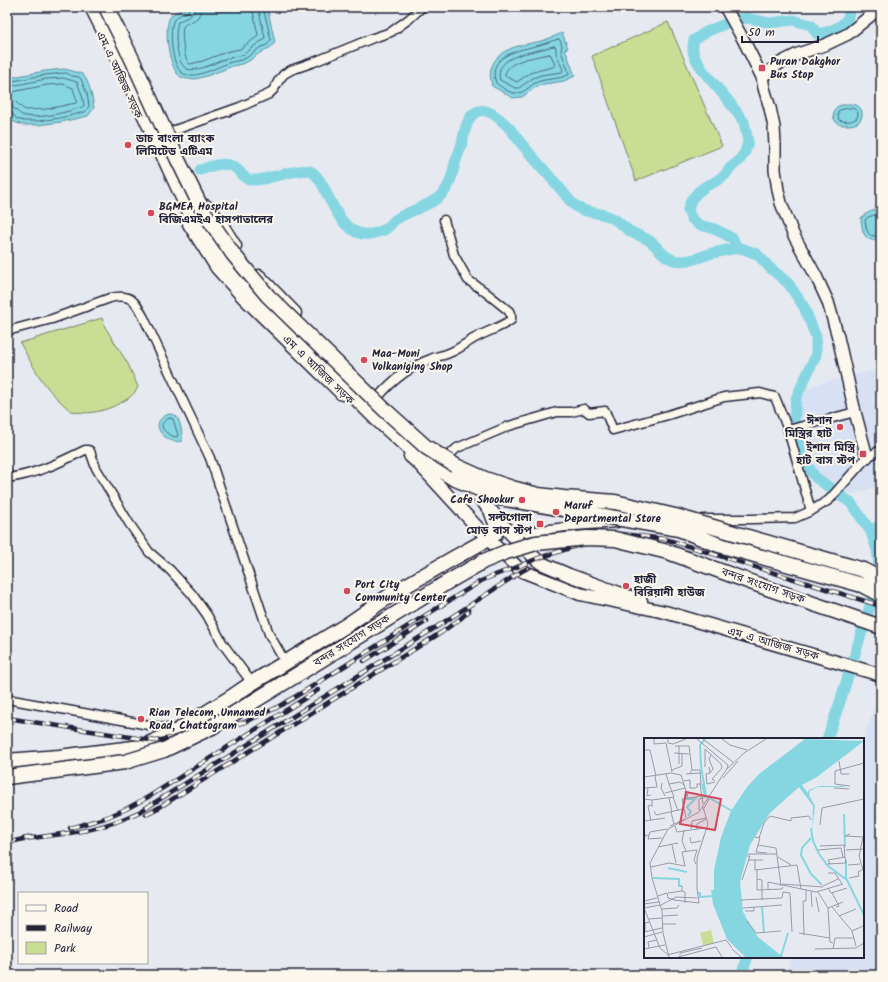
<svg xmlns="http://www.w3.org/2000/svg" width="888" height="982" viewBox="0 0 888 982" font-family="Kalam,'Noto Sans Bengali',sans-serif">
	<style>
		.built { fill: #d7e1f3 }
		.green { fill: #c9de94; stroke: #768068 }
		.water { fill: #86d6e2; stroke: #5e8e9f }
		.lines { fill: none; stroke-linecap: round; stroke-linejoin: round }
		.shore { stroke: #4a6a7e; stroke-width: 1 }
		.canal { stroke: #86d6e2; stroke-width: 11 }
		.street-casing { stroke: #22223b; stroke-width: 11 }
		.secondary-casing { stroke: #22223b; stroke-width: 14 }
		.primary-casing { stroke: #22223b; stroke-width: 15 }
		.highway-casing { stroke: #22223b; stroke-width: 17 }
		.street { stroke: #fbf7ec; stroke-width: 8 }
		.secondary { stroke: #fbf7ec; stroke-width: 11 }
		.primary { stroke: #fbf7ec; stroke-width: 12 }
		.highway { stroke: #fbf7ec; stroke-width: 14 }
		.rail-casing { stroke: #22223b; stroke-width: 4.5 }
		.rail { stroke: #fbf7ec; stroke-width: 3; stroke-dasharray: 9; stroke-linecap: butt }
		.highway-bridge-casing { stroke: #22223b; stroke-width: 17; stroke-linecap: butt }
		.highway-bridge { stroke: #fbf7ec; stroke-width: 14 }
		.poi-dot { fill: #d1495b; stroke: #fbf7ec; stroke-width: 1.5 }
		.labels { text-anchor: middle; dominant-baseline: central; stroke-width: 4; stroke-linejoin: round; paint-order: stroke }
		.poi-label { font-size: 11px; font-weight: bold; fill: #22223b; stroke: #fbf7ec; text-anchor: start }
		.street-label { font-size: 11px; fill: #22223b; stroke: #fbf7ec }
		.inset-river { fill: none; stroke: #86d6e2; stroke-width: 2 }
		.inset-road { fill: none; stroke: #989aa8; stroke-width: 1 }
		.view { fill: #d1495b; fill-opacity: 0.15; stroke: #d1495b; stroke-width: 2 }
		.inset-edge { fill: none; stroke: #22223b; stroke-width: 2 }
	</style>
	<rect width="100%" height="100%" fill="#e6eaf0"/>
	<filter id="ink" filterUnits="userSpaceOnUse"><feTurbulence type="fractalNoise" baseFrequency=".025" numOctaves="2"/><feDisplacementMap in="SourceGraphic" scale="8" xChannelSelector="R" yChannelSelector="G"/><feConvolveMatrix kernelMatrix="1 2 1 2 8 2 1 2 1" color-interpolation-filters="sRGB"/></filter>
	<g filter="url(#ink)">
		<path class="built" d="M881 368V485L855 494 848 493 834 486 818 473 808 455 800 436 799 419 800 402 807 389 817 384Z
			M879 695 881 696V975H785L792 957H863V739Z"/>
		<path class="green" d="M668 22 722 146 636 181 592 56Z
			M102 318 105 327 128 364 138 387C133 398 122 402 112 407 100 412 85 415 72 411 68 409 64 405 60 401 42 385 32 364 20 343Z"/>
		<path class="water" d="M190 7H267L275 42C274 43 273 45 271 47 269 49 266 49 263 51 257 54 252 60 245 63 240 65 233 65 228 68 216 72 193 84 181 77 169 70 164 31 169 19 172 12 183 10 190 7Z
			M562 33 568 48 565 49 575 76 564 81 544 84 536 87 522 97 513 98 492 86C490 76 489 71 494 62 504 46 524 45 541 41 548 39 555 36 562 33Z
			M63 69C67 69 79 73 82 74 89 79 93 100 94 108L88 116 61 122 38 125H23L14 122 9 115 7 110V78L45 71Z
			M847 104C850 104 854 104 856 105 864 108 864 119 857 123 854 125 849 125 845 125 842 125 839 125 836 122 832 118 833 109 838 106 841 105 844 105 847 104Z
			M881 209V240C864 243 862 232 861 218 867 212 873 210 881 209Z
			M169 414C172 414 173 414 176 416 180 419 183 435 182 441 168 446 144 423 169 414Z"/>
		<g class="lines">
			<path class="shore" d="M190 7 188 12C183 14 175 16 173 22 169 33 172 69 184 74 196 79 217 67 228 63 234 61 241 61 246 58 251 55 256 50 261 47 263 46 265 46 267 45 269 43 269 42 271 40L263 7
				M195 7C194 18 185 17 178 22 175 32 176 44 178 53 179 59 182 67 187 69 195 73 217 62 225 59 231 57 238 57 244 54 251 50 256 43 264 40L265 38 258 7
				M201 7C200 25 186 20 183 27 181 33 184 58 188 62 188 63 189 64 190 64L203 61 226 52 240 49 257 37 258 35 252 7
				M558 39 560 40 562 45 561 51 569 73 568 75C558 80 545 78 535 83 528 87 524 94 515 93 509 93 501 87 496 83 486 54 521 50 540 45 546 43 552 41 558 39Z
				M554 46 556 47V53L563 70 562 72 541 75 533 78 519 88H515L500 80C494 58 524 54 538 50 544 49 549 47 554 46Z
				M549 54 551 55 555 65 553 67 540 70 530 73 517 82 505 76C505 60 537 57 549 54Z
				M7 82 45 75 63 73H67L72 76 79 77 81 79 87 94 89 106 85 112 60 118 38 121H24L17 119 11 112 7 111
				M7 87 46 79 63 78 77 82 82 95 84 105 83 107C67 112 41 119 26 116 16 115 17 106 7 105
				M7 93 47 85 63 84 73 88 77 101 76 103 47 109 26 110C18 107 19 100 7 99
				M848 108C852 108 857 108 858 114L857 118C852 122 845 122 839 120L838 116V111L840 110Z
				M881 213 868 217 865 220C867 233 867 237 881 236
				M170 418 173 419 178 435 177 437C167 436 153 424 170 418Z"/>
			<path class="canal" d="M200 170C211 166 223 161 234 167 244 173 241 181 257 180 270 179 303 166 312 172 319 176 323 186 326 192 336 213 350 243 378 232 381 231 385 230 387 228 390 226 392 222 395 220 412 208 440 205 449 184 452 177 453 170 455 163 457 157 460 150 462 143 464 134 466 121 473 114 477 111 482 110 486 111 494 113 506 124 511 130 514 134 517 138 520 142 534 159 549 175 563 192 566 196 569 200 572 203 585 216 600 210 614 219 620 223 625 228 631 232 637 235 644 237 650 241 658 247 664 258 674 260 687 263 700 257 712 253 719 252 726 250 733 249L741 248 757 254 770 268 788 283 804 307 816 337V355L796 398 794 423 802 457 815 477 851 503 870 530 877 550 880 574 839 705 827 739
				M737 248 733 239 723 233 712 228 699 225 691 218 688 210 691 200 698 192 706 186 713 183 725 175 730 168 739 161 745 152 748 142 744 122 727 99 704 72 695 58 693 51V46L694 40 706 32 734 20 747 18 770 23 793 20 811 25 817 34C828 32 843 28 848 17 849 14 849 10 850 7
				M870 530 881 526
				M741 975 748 957"/>
			<g class="street-casing">
				<path id="street" d="M172 131 240 107 269 94 274 89 279 80 284 74 291 70 314 62 373 38 391 32 409 19 422 7
					M7 331 52 319 110 298C131 293 135 301 144 318L210 458 269 634 285 662
					M379 396C393 380 411 366 431 359 436 356 443 356 449 353 458 350 466 343 475 338 487 331 500 328 511 320V316L509 311 484 291 468 280 454 255 444 220
					M788 430 855 412
					M446 458 457 448 509 426 557 412H571L584 409 589 413 605 411 613 430 668 415 724 397 760 393 775 397 788 430 811 511
					M7 478C34 475 61 462 85 450H88L90 451 96 468 129 523 149 552 170 570 192 594 207 615 223 644 252 683
					M703 519H753L795 518 811 511 829 500 867 457 881 450
					M511 534 574 526 617 523
					M7 699 176 730"/>
			</g>
			<g class="secondary-casing">
				<path id="secondary" d="M725 7 744 41 762 77 764 88 770 108 774 127 775 145V170L778 190 781 203 793 234 816 276 828 302 838 337 855 412 867 457
					M762 77 780 63 798 54 827 44 848 34 881 7"/>
			</g>
			<g class="primary-casing">
				<path id="primary" d="M206 206 219 220 235 246
					M189 224 217 268 243 297 342 394
					M259 276 295 313
					M410 456 418 463 488 539 517 567 522 571 580 594 665 612 881 675
					M468 485 511 534 536 559 541 563 569 575 641 601"/>
			</g>
			<g class="highway-casing">
				<path id="highway" d="M92 7 121 64 191 215 222 263 244 286 377 419 419 457 453 478
					M7 761 59 757 142 747 179 730 230 698 252 683 347 625 395 592 452 559 488 539 495 534 497 526 492 513"/>
			</g>
			<use href="#street" class="street"/>
			<use href="#secondary" class="secondary"/>
			<use href="#primary" class="primary"/>
			<use href="#highway" class="highway"/>
			<g class="rail-casing">
				<path id="rail" d="M364 661 427 621
					M7 718 156 741 226 727 245 722 276 708 308 689 405 628 481 581 495 575 517 567 536 559 579 545 622 534 665 539 881 606
					M146 814 158 808 442 632 460 619 469 611
					M70 828 105 818 126 809 150 796 318 690
					M25 839C53 835 82 833 109 824 120 821 130 816 141 811L438 626 522 571 528 568
					M7 843 31 837"/>
			</g>
			<use href="#rail" class="rail"/>
			<g class="highway-bridge-casing">
				<path id="highway-bridge" d="M106 7 132 59 177 158 202 209 233 254 268 296 385 410 426 447 456 466 485 479 512 488 538 495 564 498 615 502 675 516 863 570 881 579
					M453 478 500 498 679 529 719 545 862 585 881 595
					M7 777 125 762 164 750 212 727 446 583 484 561 506 552 536 543 587 538 615 539 668 552 767 588 881 627"/>
			</g>
			<use href="#highway-bridge" class="highway-bridge"/>
		</g>
	</g>
	<g class="poi-dot">
		<rect x="758" y="64" width="8" height="8" rx="2"/>
		<circle cx="128" cy="145" r="4"/>
		<circle cx="151" cy="213" r="4"/>
		<circle cx="364" cy="360" r="4"/>
		<circle cx="840" cy="427" r="4"/>
		<rect x="859" y="450" width="8" height="8" rx="2"/>
		<circle cx="522" cy="500" r="4"/>
		<circle cx="556" cy="512" r="4"/>
		<rect x="536" y="520" width="8" height="8" rx="2"/>
		<circle cx="626" cy="586" r="4"/>
		<circle cx="347" cy="591" r="4"/>
		<circle cx="141" cy="719" r="4"/>
	</g>
	<g class="labels">
		<g class="poi-label">
			<text x="770" y="62">Puran Dakghor<tspan x="770" dy="13">Bus Stop</tspan></text>
			<text x="136" y="139">ডাচ বাংলা ব্যাংক<tspan x="136" dy="13">লিমিটেড এটিএম</tspan></text>
			<text x="159" y="207">BGMEA Hospital<tspan x="159" dy="13">বিজিএমইএ হাসপাতালের</tspan></text>
			<text x="372" y="354">Maa-Moni<tspan x="372" dy="13">Volkaniging Shop</tspan></text>
			<text x="832" y="421" text-anchor="end">ঈশান<tspan x="832" dy="13">মিস্ত্রির হাট</tspan></text>
			<text x="855" y="448" text-anchor="end">ইশান মিস্ত্রি<tspan x="855" dy="13">হাট বাস স্টপ</tspan></text>
			<text x="514" y="500" text-anchor="end">Cafe Shookur</text>
			<text x="564" y="506">Maruf<tspan x="564" dy="13">Departmental Store</tspan></text>
			<text x="532" y="518" text-anchor="end">সল্টগোলা<tspan x="532" dy="13">মোড় বাস স্টপ</tspan></text>
			<text x="634" y="580">হাজী<tspan x="634" dy="13">বিরিয়ানী হাউজ</tspan></text>
			<text x="355" y="585">Port City<tspan x="355" dy="13">Community Center</tspan></text>
			<text x="149" y="713">Rian Telecom, Unnamed<tspan x="149" dy="13">Road, Chattogram</tspan></text>
		</g>
		<g class="street-label">
			<text transform="translate(119 75) rotate(65)">এম এ আজিজ সড়ক</text>
			<text transform="translate(318 370) rotate(44)">এম এ আজিজ সড়ক</text>
			<text transform="translate(763 586) rotate(19)">বন্দর সংযোগ সড়ক</text>
			<text transform="translate(352 641) rotate(-32)">বন্দর সংযোগ সড়ক</text>
			<text transform="translate(773 644) rotate(16)">এম এ আজিজ সড়ক</text>
		</g>
	</g>
	<g transform="translate(644 738)">
		<rect width="220" height="220" fill="#e6eaf0"/>
		<path d="M67 192 70 205 59 208 56 195Z" fill="#c9de94"/>
		<path d="M161 1 220 3 173 39 158 47 164 55 165 52 175 48H199L202 49H174L166 53 165 57 171 68 168 91 169 68 155 49 126 75 106 107 96 144 99 174 102 178 110 177 101 178 114 199 139 219H101L83 201 69 166 67 152H70V132L77 99 87 73 103 49 115 36Z" fill="#86d6e2"/>
		<path class="inset-river" d="M61 1 56 7 57 28 62 58M58 46 61 58M43 56 42 61H50M59 60 62 58 88 73M200 76 201 109M44 78 47 74 43 69 53 59M167 90 169 103 175 116 184 128 203 142 220 177M167 100 158 110 157 117 167 136 178 147M24 130 43 134M9 140 35 141V148H38M202 141V122M53 155H56V159L70 158M118 169 120 195M74 177 79 182 95 170M137 218 144 195"/>
		<path class="inset-road" d="M10 1V6L22 5 28 34M24 1V5L29 6 42 1M53 1 84 27 83 31M59 1 89 24M78 1 86 7 103 12M0 7V12H6L12 38M31 8H45L48 32 46 35M30 15 45 16M195 23 197 36H205M35 26V8M61 29V11L77 26 78 30 68 41 71 43M65 29 66 35 62 36 63 46 71 44M28 32 38 28V16M48 32H56L57 46H53V50M66 35 69 31 65 21 67 17M22 36 25 46 36 44 40 47M42 36 56 35M0 39 27 35 37 37 44 59M79 40 94 23M40 43 46 42V50H52M18 45 17 50 21 58M56 46 59 66M206 48 191 46V33L220 25M0 50 13 49 11 38M4 50 3 58 7 57M190 50 205 51M21 55 41 50M29 59 34 73M25 60 28 74M0 61 8 62V69M8 62 30 59 25 46M59 69 64 86 59 101M55 72V61L59 60M59 72 65 61M10 73 12 77 39 71M27 74 30 86M42 80 38 61 58 58M0 83 21 80M7 83 4 68 7 67M176 87 178 70 220 61M26 88 41 81M31 88 33 94 61 90M0 91 1 98 5 97 4 101 18 100M47 91 48 83 62 80M40 92 38 103 42 113M53 92V86L62 81M206 96 201 98 219 99M5 97 6 94 23 91M46 99 47 105 57 103M111 99 116 100 114 107M115 100 120 85 126 78 147 83V80L165 78 167 82M28 107 32 125M176 108 200 107 201 119M14 109 34 105M174 112 197 110 199 119M202 112 220 111M123 115 112 114 114 107 132 110 137 148M104 116H133M134 119 147 127M201 119 202 125 184 126 186 125 184 122ZM104 122H119M111 122V132L153 127 157 151M204 127 216 126M7 129 25 125 41 128 38 114 53 112 50 122 52 126M113 132V152L138 151 139 149M219 132 215 118 219 99M184 135H191L198 146M205 140 215 138 214 134 220 131M113 141 118 142V162M98 142 106 118H103M138 146 179 149M38 148V153L41 154V165M179 148 194 141M53 150V120L60 98M184 150 187 155 203 150M124 151V144L172 154 199 146M167 153 168 169M174 154 184 170 186 204 189 205M24 155 38 153M188 155 195 168 192 169M14 158 23 155 24 160 31 162M172 159 175 174M30 162 55 165 53 150M97 162 138 160 139 154 146 155 148 194M0 163 13 160M0 166 15 164M17 167 32 159 53 160M188 169 208 193 212 208M0 170 16 210 23 216M0 170 16 167M99 170 138 167M184 170 199 164M18 171 33 170 35 167M101 173H110V169M19 178 34 177M195 178 212 171M5 181 18 180M103 183 112 195 137 193M19 186H32M1 193V185L6 184M208 193 219 188M0 194 18 190M155 195 186 200M160 197 159 163H162V152M0 199 18 194M5 210 4 204 13 202M0 211 21 207M88 211 97 219M171 211 212 210 220 205M189 211 191 200H210M23 217 82 202 88 210M36 217V215L58 210M25 219 19 195 18 173 8 140 6 125 24 91 55 74 82 32 100 15 122 1M34 219 72 209 78 219"/>
		<path class="view" d="M42 54 77 61 71 92 36 86Z"/>
		<rect width="220" height="220" class="inset-edge"/>
	</g>
	<rect width="888" height="982" fill="none" stroke="#fbf7ec" stroke-width="24"/>
	<rect x="12" y="12" width="864" height="958" fill="none" stroke="#22223b" stroke-width="1.5" filter="url(#ink)"/>
	<rect x="18" y="892" width="130" height="72" fill="#fbf7ec" stroke="#a4a2a5"/>
	<rect x="26" y="905" width="20" height="6" fill="#fbf7ec" stroke="#a4a2a5"/>
	<text x="54" y="912" font-size="12" fill="#22223b">Road</text>
	<rect x="26" y="925" width="20" height="6" fill="#22223b" stroke="#a4a2a5"/>
	<text x="54" y="932" font-size="12" fill="#22223b">Railway</text>
	<rect x="26" y="942" width="20" height="12" fill="#c9de94" stroke="#a4a2a5"/>
	<text x="54" y="952" font-size="12" fill="#22223b">Park</text>
	<path d="M742 36v6h76v-6" fill="none" stroke="#22223b" stroke-width="2"/>
	<text x="748" y="36" font-size="12" fill="#22223b" stroke="#fbf7ec" stroke-width="3" paint-order="stroke">50 m</text>
</svg>
